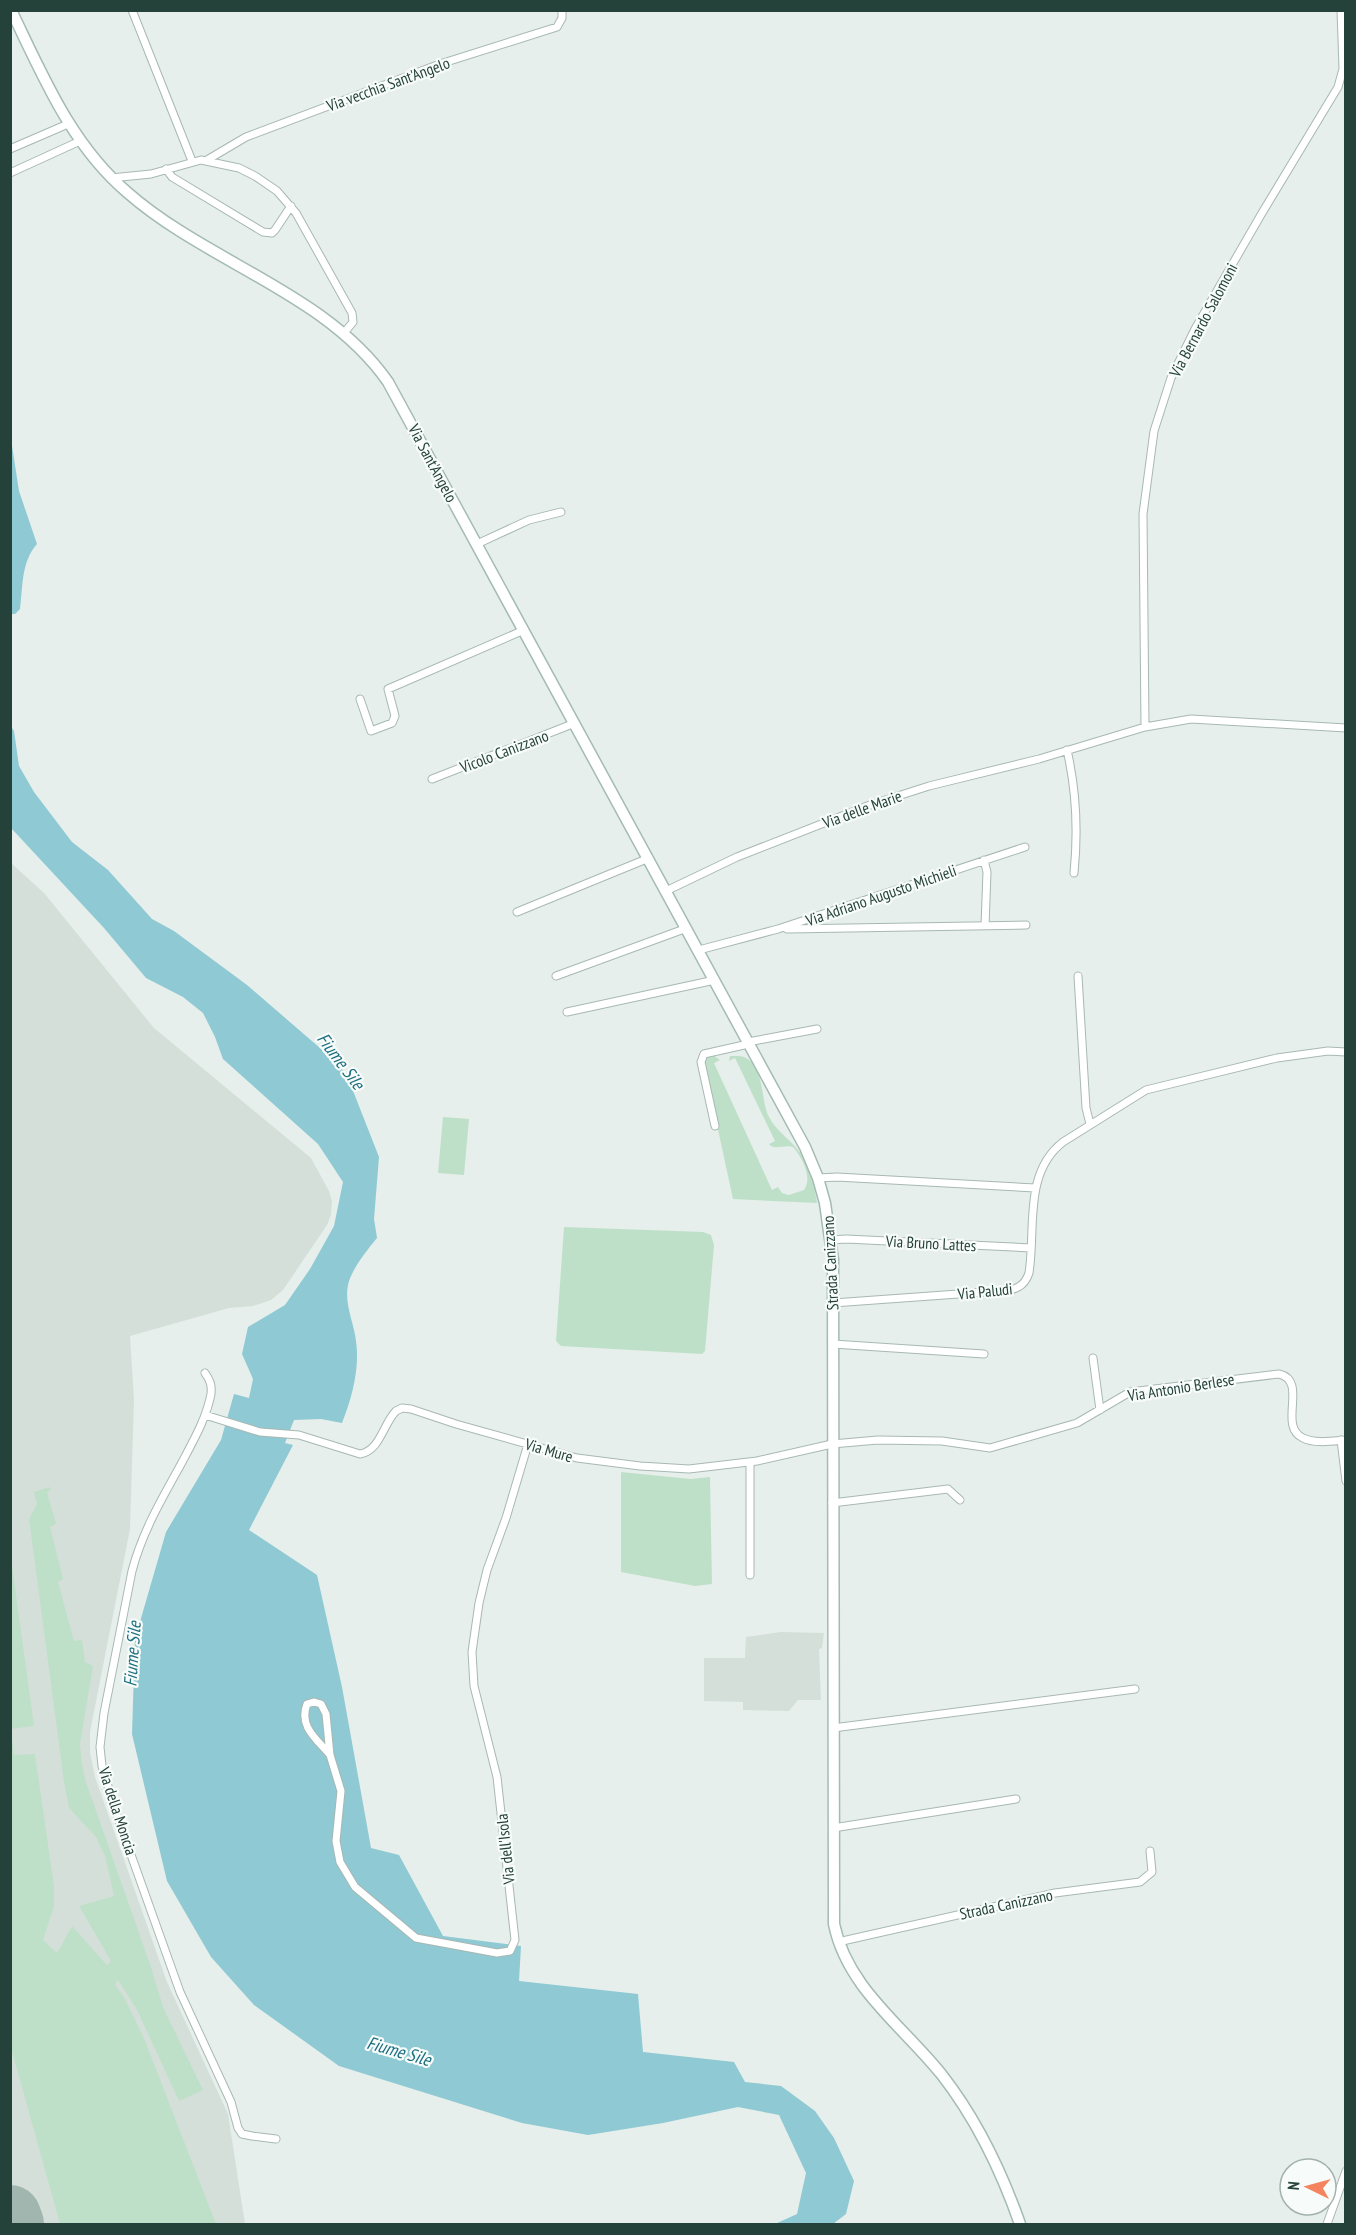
<svg xmlns="http://www.w3.org/2000/svg" width="1356" height="2235" viewBox="0 0 1356 2235" font-family="'PT Sans Narrow',sans-serif">
	<style>
		.built { fill: #d4dfda }
		.green { fill: #bfe0c8 }
		.water { fill: #8ec9d4 }
		.lines { fill: none; stroke-linecap: round; stroke-linejoin: round }
		.runway { stroke: #a2b6b0; stroke-width: 62 }
		.street-casing { stroke: #a8b8b2; stroke-width: 9 }
		.secondary-casing { stroke: #a4bbb3; stroke-width: 13 }
		.street { stroke: #fff; stroke-width: 7 }
		.secondary { stroke: #fff; stroke-width: 10 }
		.labels { text-anchor: middle; dominant-baseline: central; stroke-width: 4.5; stroke-linejoin: round; paint-order: stroke }
		.street-label { font-size: 16px; fill: #24423a; stroke: #f7fbf9 }
		.water-label { font-size: 18px; font-style: italic; fill: #1c6f80; stroke: #f7fbf9 }
	</style>
	<rect width="100%" height="100%" fill="#e6efeb"/>
	<path class="built" d="M10 862 44 893 154 1028 311 1158 329 1191 332 1201 331 1215 327 1225 283 1290 271 1300 253 1306 229 1308 130 1336 134 1400 130 1529 90 1732V1752L95 1777 167 1982 228 2114 245 2224H11Z
		M781 1632 824 1633 822 1648 819 1649 821 1700H798L789 1711 743 1710V1702L704 1701V1658H745L746 1637Z"/>
	<path class="green" d="M713 1055 720 1060 714 1063 772 1190 778 1187 782 1193 789 1195 804 1190C813 1178 802 1157 793 1147 785 1144 773 1151 769 1144L775 1141 735 1058 729 1061 730 1056C735 1056 743 1055 748 1059 764 1070 761 1099 768 1115 776 1132 791 1139 801 1154 809 1167 815 1187 817 1203L733 1199 704 1065 706 1058Z
		M443 1117 469 1119 464 1175 438 1173Z
		M564 1227 703 1232 711 1235 714 1245 705 1351 702 1354 561 1346 556 1341Z
		M621 1472 691 1479 710 1477 712 1584 695 1586 621 1572Z
		M49 1487 51 1490 47 1492 56 1524 50 1527 63 1579 58 1582 74 1641 82 1640 85 1662 93 1666 80 1744 82 1764 86 1782 151 1967 163 2007 203 2090 179 2101 137 2010 118 1980 115 1984 125 1999 144 2038 216 2224H60L11 2048V1558L34 1726 11 1729 14 1755 35 1754 54 1886V1907L43 1940 57 1953 72 1926 107 1965 111 1961 79 1906 114 1896 105 1856 96 1837 69 1808 64 1782 29 1519 37 1504 34 1492Z"/>
	<path class="water" d="M10 433 19 491 37 544C21 562 23 587 20 609L15 614H11Z
		M10 725 14 731 19 766 34 792 72 842 108 870 152 919 174 931 247 985 320 1048 346 1073 379 1157 374 1219 377 1238C367 1250 351 1270 348 1285 344 1304 354 1323 356 1341 360 1368 352 1398 342 1423L321 1419 294 1420 285 1443 293 1445 249 1530 317 1575 342 1687 371 1848 399 1855 443 1936 521 1946 519 1981 638 1994 643 2052 734 2062 745 2082 781 2086 815 2111 834 2138 854 2181 846 2214 833 2224H775L797 2214 806 2173 779 2115 738 2107 663 2123 588 2135 522 2123 339 2066 254 2005 211 1957 167 1881 132 1734 135 1639 166 1532 221 1440 234 1394 249 1398 253 1379 242 1354 248 1327 285 1305 310 1269 334 1226 343 1182 318 1144 223 1059 215 1037 203 1013 183 997 146 978 104 928 12 829 10 826Z"/>
	<g class="lines">
		<path class="runway" d="M10 2216 13 2224"/>
		<g class="street-casing">
			<path id="street" d="M132 10 192 161
				M10 149 68 124
				M207 160 246 137 440 64 557 27 562 18V10
				M166 169 172 177 263 232 272 233 275 230 291 206
				M10 173 80 141
				M111 178 151 174 201 160 239 168 255 176 277 191 296 213 352 313 353 322 344 333
				M477 544 529 520 561 512
				M360 699 371 731 392 723 395 716 388 689 524 630
				M1145 727 1143 514 1154 431 1171 378 1195 329 1262 213 1338 87 1343 69 1341 10
				M1067 750C1076 789 1078 833 1074 873
				M432 779 575 723
				M984 860 987 872 985 926
				M666 891 737 857 870 805 929 786 1039 759 1145 727 1191 719 1346 728
				M517 912 649 858
				M787 929 1026 925
				M699 950 778 929 1025 847
				M556 976 687 928
				M1078 976 1086 1108 1090 1124
				M567 1012 715 980
				M715 1126 701 1062 704 1054 744 1045 748 1042 817 1029
				M818 1178 837 1177 1035 1188
				M831 1240 846 1239 1031 1248
				M833 1303 1000 1291C1014 1290 1024 1288 1029 1273 1036 1229 1023 1173 1063 1142L1146 1090 1277 1058 1328 1051 1346 1052
				M833 1344 984 1354
				M1093 1358 1100 1410
				M205 1373C210 1380 212 1385 211 1394 206 1420 192 1443 180 1466 161 1500 142 1533 132 1571L104 1713 100 1747 102 1766 115 1810 180 1992 231 2102 238 2128 242 2134 252 2136 276 2139
				M205 1415 260 1432 299 1435 360 1454C380 1451 383 1424 396 1411L402 1408 411 1409 456 1424 577 1458 640 1466 689 1469 757 1461 832 1444 878 1440 942 1441 990 1448 1077 1423 1130 1392 1279 1374C1309 1381 1277 1426 1303 1438 1315 1444 1333 1441 1346 1440
				M1341 1440 1346 1481
				M750 1462V1575
				M832 1503 948 1489 960 1500
				M833 1728 1135 1689
				M330 1755C318 1740 298 1727 307 1704L314 1702 321 1704 326 1714 330 1755 341 1791 336 1841 340 1862 355 1887 416 1938 497 1953 510 1951 515 1940 497 1777 474 1686 472 1652 479 1603 487 1570 506 1518 528 1444
				M833 1828 1016 1799
				M838 1942 1055 1893 1140 1882 1152 1872 1150 1851
				M1327 2224 1346 2171"/>
		</g>
		<g class="secondary-casing">
			<path id="secondary" d="M11 10C43 76 71 145 128 193 208 263 326 293 388 382L805 1147 818 1178 825 1203 833 1260 834 1924C847 1988 903 2026 942 2075 977 2120 1001 2170 1020 2224"/>
		</g>
		<use href="#street" class="street"/>
		<use href="#secondary" class="secondary"/>
	</g>
	<g class="labels">
		<g class="street-label">
			<text transform="translate(388 84) rotate(-20)">Via vecchia Sant'Angelo</text>
			<text transform="translate(1203 320) rotate(-62)">Via Bernardo Salomoni</text>
			<text transform="translate(433 463) rotate(62)">Via Sant'Angelo</text>
			<text transform="translate(504 751) rotate(-21)">Vicolo Canizzano</text>
			<text transform="translate(862 809) rotate(-20)">Via delle Marie</text>
			<text transform="translate(881 895) rotate(-19)">Via Adriano Augusto Michieli</text>
			<text transform="translate(931 1243) rotate(3)">Via Bruno Lattes</text>
			<text transform="translate(830 1263) rotate(-93)">Strada Canizzano</text>
			<text transform="translate(985 1291) rotate(-6)">Via Paludi</text>
			<text transform="translate(1181 1387) rotate(-9)">Via Antonio Berlese</text>
			<text transform="translate(549 1450) rotate(16)">Via Mure</text>
			<text transform="translate(118 1811) rotate(72)">Via della Moncia</text>
			<text transform="translate(505 1849) rotate(-96)">Via dell'Isola</text>
			<text transform="translate(1006 1904) rotate(-12)">Strada Canizzano</text>
		</g>
		<g class="water-label">
			<text transform="translate(341 1061) rotate(53)">Fiume Sile</text>
			<text transform="translate(132 1654) rotate(-86)">Fiume Sile</text>
			<text transform="translate(399 2051) rotate(16)">Fiume Sile</text>
		</g>
	</g>
	<rect width="1356" height="2235" fill="none" stroke="#24423a" stroke-width="24"/>
	<g transform="translate(1308 2187) rotate(275)"><circle r="28" fill="#f7fbf9" stroke="#a3b1ad" stroke-width="1.5"/>
	<path d="M0-4.5L10 22L0 15L-10 22Z" fill="#f4845f"/>
	<text y="-9" font-size="16" font-weight="bold" text-anchor="middle" fill="#24423a">N</text>
	</g>
</svg>
